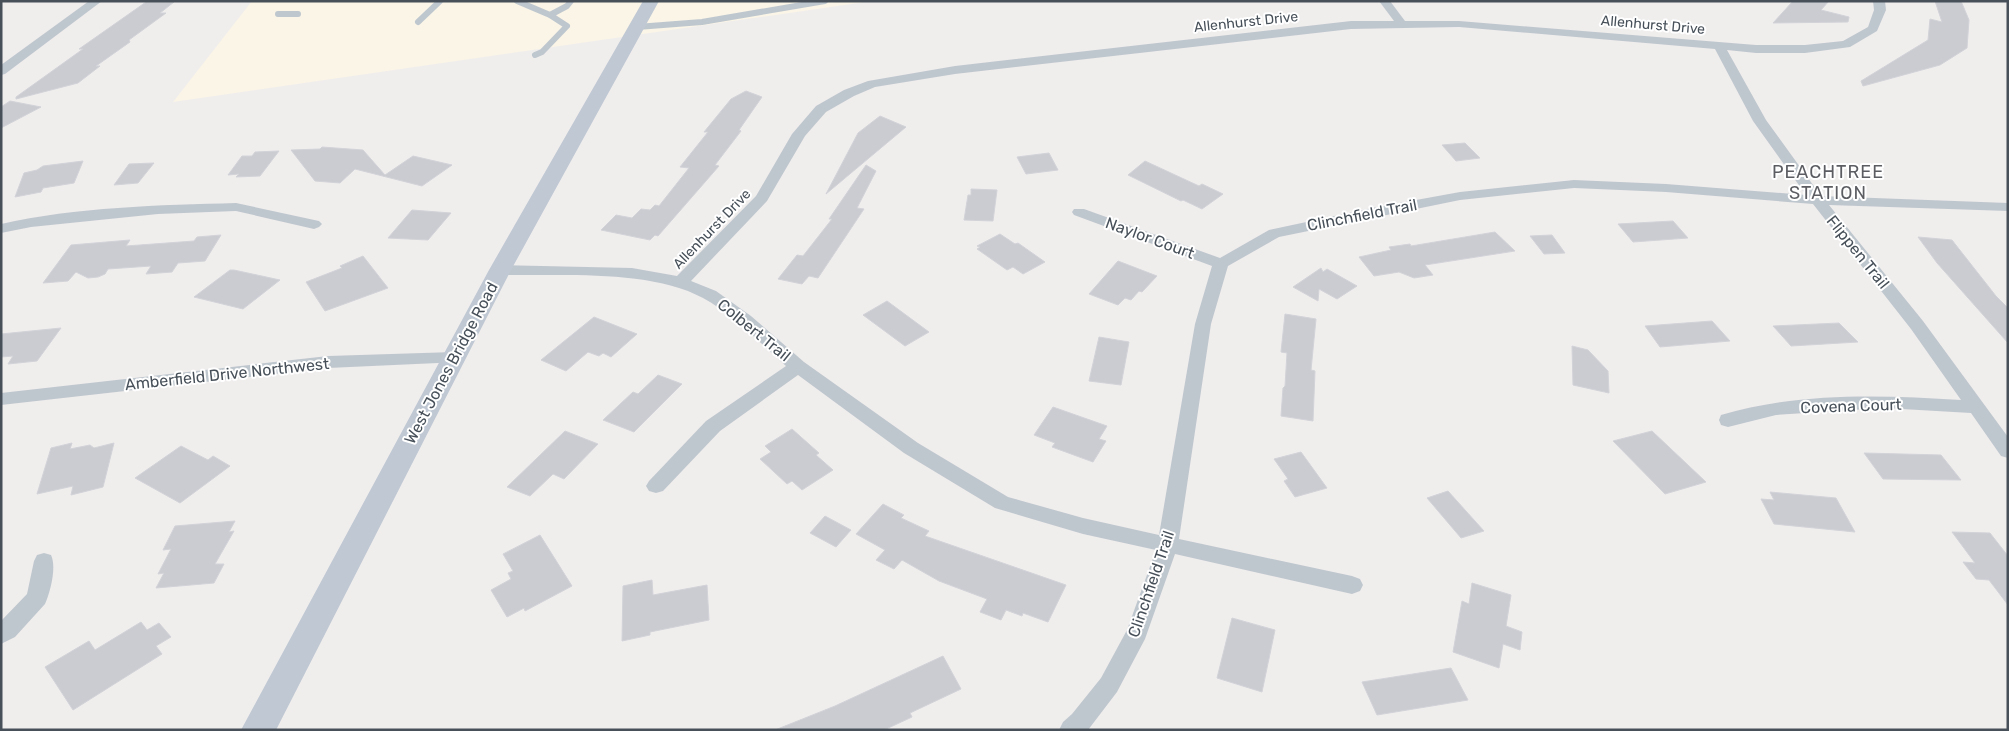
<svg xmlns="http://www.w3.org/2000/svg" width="2009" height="731" viewBox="0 0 2009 731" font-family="Rubik,sans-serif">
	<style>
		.commercial { fill: #faf5e7 }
		.building { fill: #caccd2; stroke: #d2d3d8 }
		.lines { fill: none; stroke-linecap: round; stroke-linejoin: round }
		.lane { stroke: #bfc7ce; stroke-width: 6 }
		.street { fill: #bfc7ce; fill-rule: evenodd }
		.secondary { fill: #bfc8d3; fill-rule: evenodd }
		.labels { text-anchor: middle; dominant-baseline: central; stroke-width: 4; stroke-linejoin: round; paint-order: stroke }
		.far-street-label { font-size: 14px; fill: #475059; stroke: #fff }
		.street-label { font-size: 16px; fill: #475059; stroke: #fff }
		.neighbourhood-label { font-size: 18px; letter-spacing: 1px; fill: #5b5d62; stroke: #fff }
	</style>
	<rect width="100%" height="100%" fill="#f0eded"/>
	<path class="commercial" d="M252 1H872L173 102Z"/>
	<path class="building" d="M1793 1H1829L1821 10 1849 17 1848 22 1773 23Z
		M1935 1H1961L1969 20 1967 48 1940 65 1863 86 1861 81 1928 40 1930 19 1942 22Z
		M146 2H174L160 13H166L129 40 130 42 96 66H100L78 83 16 99V97L83 49H79Z
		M746 91 762 97 739 130 741 131 715 165 719 166 658 236 655 235 650 240 601 230 616 215 632 218 641 209 650 210 655 205 659 206 689 168 680 167 708 132H704L731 99Z
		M10 101 41 107 1 128V107Z
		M880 116 906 127 826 194 858 133Z
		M1465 143 1480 158 1456 161 1442 145Z
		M322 147 363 150 385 175 413 156 452 165 422 186 355 169 340 183 315 181 291 150 320 149Z
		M279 151 260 176 236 177 239 174 228 175 242 156H252L255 152Z
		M1049 153 1058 170 1026 174 1017 157Z
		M83 161 74 183 43 188 41 192 15 197 24 173 37 170 43 166Z
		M1145 161 1199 186 1202 184 1223 194 1202 209 1183 200 1181 201 1128 175Z
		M154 163 138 183 114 185 129 164Z
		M866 165 876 171 857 208 864 209 818 278 809 276 802 284 778 279 797 255 803 256 832 219H829Z
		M971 189 997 190 993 221 964 220 968 195H971Z
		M412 210 451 213 428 240 388 238Z
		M1673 221 1688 238 1633 242 1618 224Z
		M1495 232 1515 251 1425 265 1433 275 1414 278 1399 272 1374 276 1359 257 1391 250 1389 247 1410 244 1411 246Z
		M1000 234 1015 244 1018 243 1045 262 1023 274 1013 267 1007 270 977 249 980 247 977 246Z
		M221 235 205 261 178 263 172 272 146 274 151 266 108 269 105 274 98 277 88 278 76 272 68 281 43 283 71 245 130 240 126 246 194 241 197 237Z
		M1552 235 1565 253 1544 254 1530 236Z
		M1918 237 1952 240 1996 296 2008 308V343L1937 263Z
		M363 256 388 288 325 311 306 282 342 268 340 266Z
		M1118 261 1157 276 1142 292 1139 291 1131 300 1125 298 1118 305 1089 294Z
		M1321 268 1323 272 1327 269 1357 286 1337 299 1319 289 1318 301 1293 287Z
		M230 270H234L280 280 243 309 194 297Z
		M887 301 929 332 905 346 863 315Z
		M1285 314 1316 319 1311 370 1315 371 1313 421 1281 416 1283 388 1285 386 1287 353 1281 352Z
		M594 317 637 334 611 357 603 353 599 356 588 352 566 371 541 360Z
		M1712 321 1730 341 1660 347 1645 326Z
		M1839 323 1858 342 1791 346 1773 326Z
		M61 328 37 361 8 364 13 356 1 357V334Z
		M1099 337 1129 342 1121 385 1089 381Z
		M1572 346 1588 350 1608 371 1609 393 1573 385Z
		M658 375 682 384 634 432 603 420 633 392 638 394Z
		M1053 407 1107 426 1099 439 1106 441 1093 462 1052 447 1055 443 1034 435Z
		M792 429 819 453 816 455 833 470 802 490 792 481 787 484 760 459 771 452 765 446Z
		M565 431 598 444 564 479 553 474 530 496 507 487Z
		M1652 431 1706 482 1665 494 1613 441Z
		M72 443 70 449 90 445 94 448 114 443 103 487 71 495 73 486 37 494 51 448Z
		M181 446 208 460 213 456 230 466 180 503 135 478Z
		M1301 452 1327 488 1295 497 1284 481 1288 479 1274 459Z
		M1864 453 1941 455 1961 480 1883 479Z
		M1448 491 1484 531 1461 538 1427 498Z
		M1770 492 1836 498 1855 532 1774 524 1761 499 1774 500Z
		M883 504 904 515 901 518 929 531 925 536 1066 585 1048 622 1023 613 1022 616 1006 610 1001 620 980 612 987 599 939 581 902 560 894 569 876 560 885 550 856 534Z
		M825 516 851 530 836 547 810 533Z
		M235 521 229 532 234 531 215 564H224L214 583 156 588 164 573 158 574 171 549 163 550 175 526Z
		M1952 532 1990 533 2008 556V605L1989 580 1976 579 1963 562 1975 563Z
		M540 535 572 586 525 611 524 608 507 617 491 590 511 579 508 573 513 571 503 554Z
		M652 580 653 595 707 585 709 620 650 632V635L622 641 623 586Z
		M1472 583 1511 595 1506 626 1522 632 1520 650 1503 644 1499 668 1453 652 1462 601 1469 604Z
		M1232 618 1275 630 1262 692 1217 678Z
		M141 622 147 630 159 623 171 637 156 646 162 654 73 710 45 667 89 641 95 650Z
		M943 656 961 689 910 713 912 717 884 730H775L835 706Z
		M1451 668 1468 700 1377 715 1362 682Z"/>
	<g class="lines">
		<path class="lane" d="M517 1 550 15 567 26 542 52 535 55
			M278 14H298
			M550 15 567 6 571 1
			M418 22 440 1
			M637 27 702 22 825 1"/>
		<path class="street" d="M89 1H102L5 74 1 75V65Z
			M1379 1H1390L1405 21H1459L1756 45H1805L1843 41 1868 27 1874 10 1873 1H1885L1886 10 1877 31 1850 47 1805 53H1756L1727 50 1766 120 1821 196 2008 203V211L1829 205 1923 321 2008 437V458L2001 456 1971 413 1884 408 1776 415 1728 427 1721 425 1719 420 1721 415C1799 392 1882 395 1961 400L1911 329 1813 204 1666 192 1574 188 1460 200 1279 237 1228 266 1211 324 1179 539 1352 576 1360 579 1363 585 1360 591 1352 594 1175 554 1145 639 1117 692 1088 730H1059L1063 722 1072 714 1101 678 1127 630 1156 550 1083 534 995 508 904 453 798 375 720 431 663 491 656 493 649 491 646 486 649 481 706 421 786 366C760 343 734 315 703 298 650 269 561 276 500 275L494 273 492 270 494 267 500 265 632 268 677 276 756 196 792 134 816 106 844 90 868 81 955 66 1351 21H1394ZM1459 27 1715 49 1753 121 1806 195 1666 184 1574 180 1460 192 1372 208 1269 230 1220 258 1084 209H1074L1072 212 1074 215 1212 266 1195 324 1159 535 1083 518 1008 497 918 443 804 362 751 316 716 291 691 281 767 201 805 136 826 112 854 96 875 87 955 74 1351 29Z
			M236 203 319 221 322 224 319 227 314 229 236 211 158 214 31 227 1 233V224C76 207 160 205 236 203Z
			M454 352 460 354 463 358 460 362 328 368 1 405V393L328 356Z
			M44 553 51 555C57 567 50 593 45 604L15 637 1 644V621L27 594 34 561 37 555Z"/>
		<path class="secondary" d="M643 1H659L511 270 276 730H241L489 270Z"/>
	</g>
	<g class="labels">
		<g class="far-street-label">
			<text transform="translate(1246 22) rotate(-6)">Allenhurst Drive</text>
			<text transform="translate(1653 25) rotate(5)">Allenhurst Drive</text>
			<text transform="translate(712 229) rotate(-46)">Allenhurst Drive</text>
		</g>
		<g class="street-label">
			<text transform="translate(1362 215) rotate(-11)">Clinchfield Trail</text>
			<text transform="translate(1150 238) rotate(20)">Naylor Court</text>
			<text transform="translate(1858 252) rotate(51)">Flippen Trail</text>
			<text transform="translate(754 330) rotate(39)">Colbert Trail</text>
			<text transform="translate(451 363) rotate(-62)">West Jones Bridge Road</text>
			<text transform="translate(227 374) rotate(-6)">Amberfield Drive Northwest</text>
			<text transform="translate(1851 406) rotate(-2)">Covena Court</text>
			<text transform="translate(1151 584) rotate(-71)">Clinchfield Trail</text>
		</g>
		<g class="neighbourhood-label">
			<text x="1828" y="172">PEACHTREE<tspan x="1828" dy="21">STATION</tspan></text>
		</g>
	</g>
	<rect width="2009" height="731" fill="none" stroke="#475059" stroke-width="5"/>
</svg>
